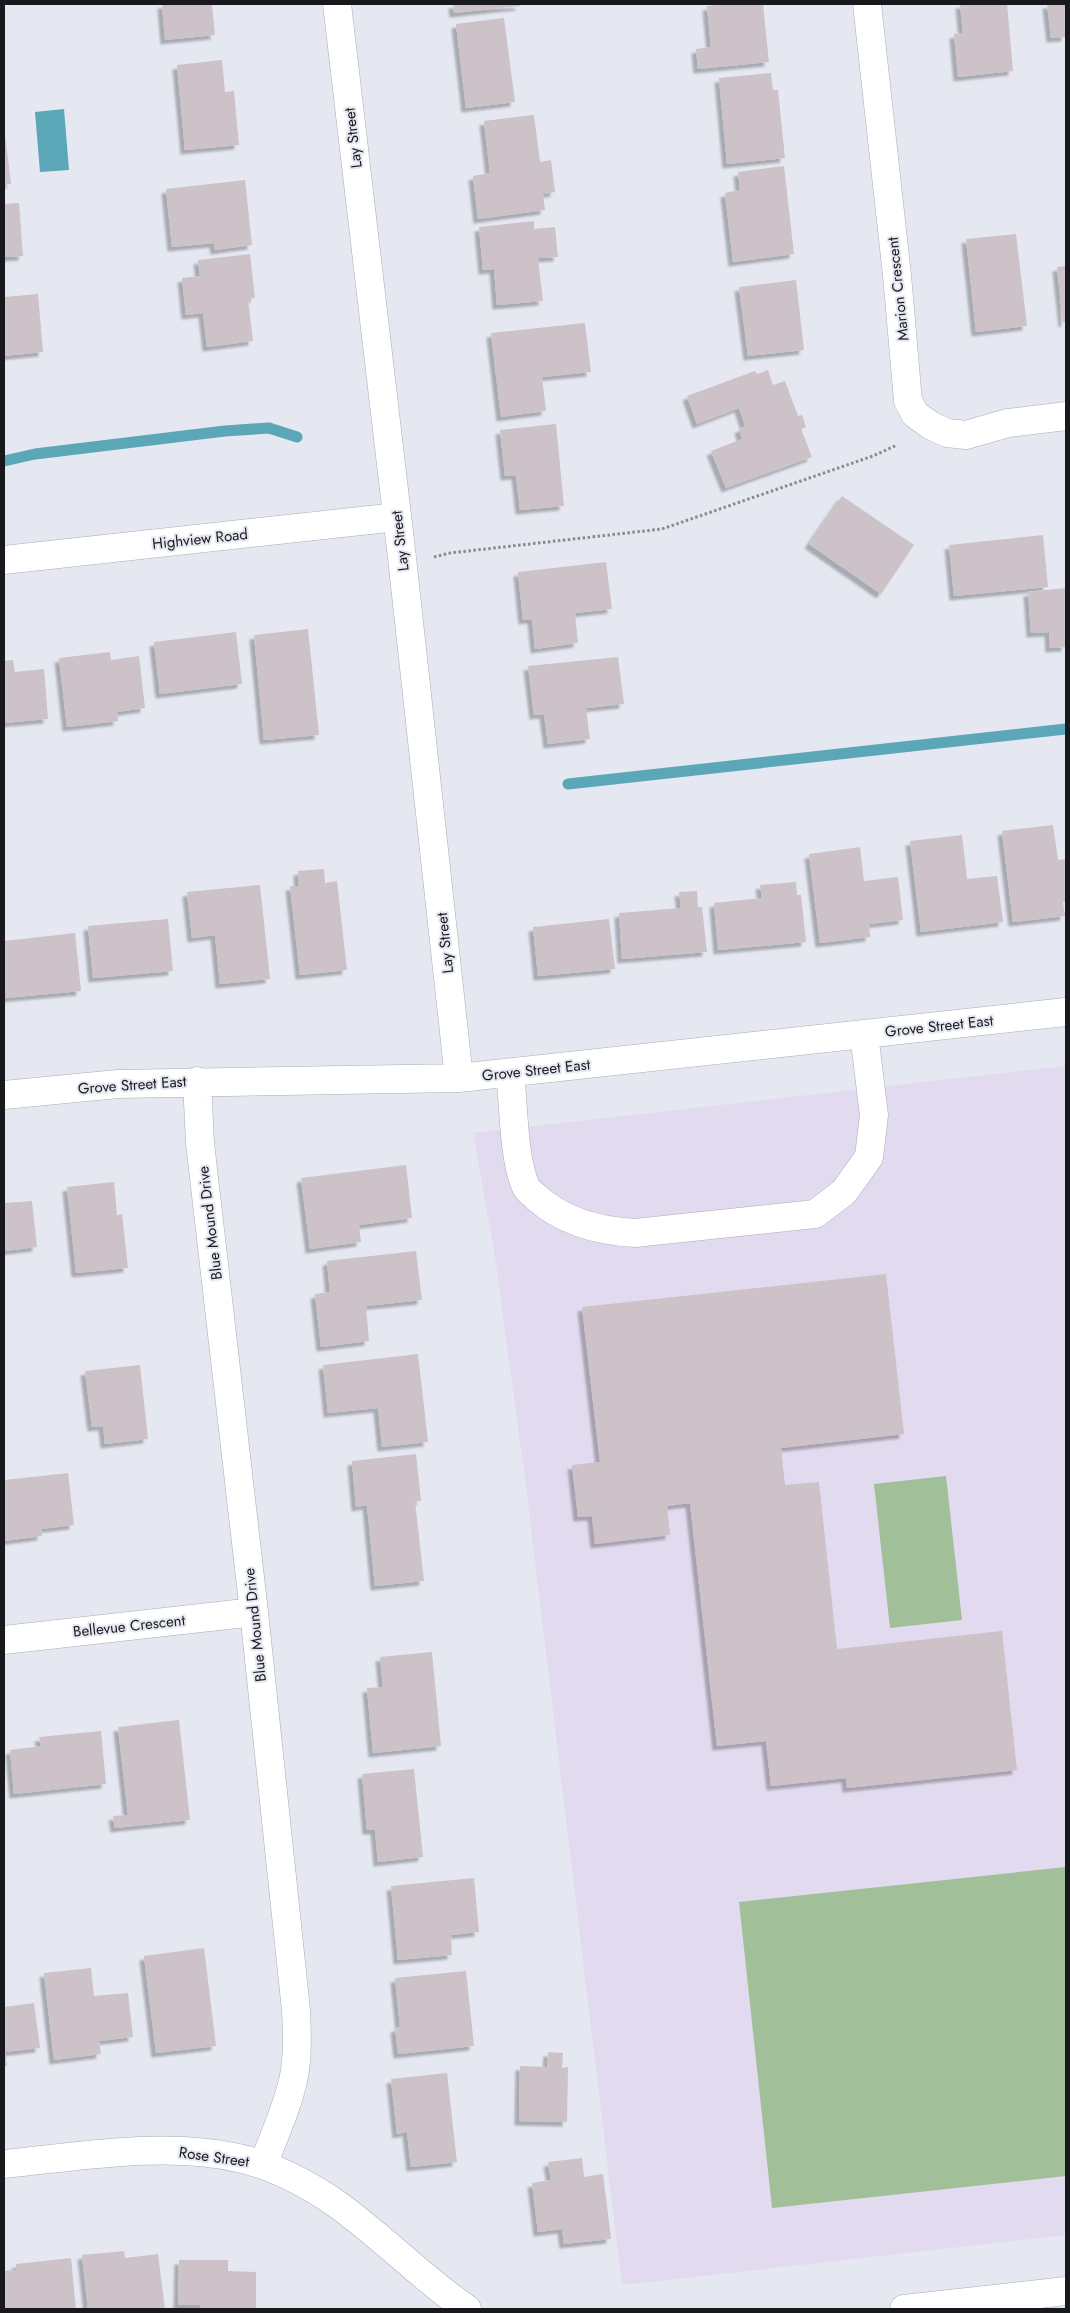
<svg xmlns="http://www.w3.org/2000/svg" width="1070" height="2313" viewBox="0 0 1070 2313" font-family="Jost,sans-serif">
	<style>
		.education { fill: #e2daef }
		.green { fill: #a1bf99 }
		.water { fill: #5ba7b8 }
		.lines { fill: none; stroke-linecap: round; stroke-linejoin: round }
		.stream { stroke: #5ba7b8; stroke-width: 11 }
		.building { fill: #ccc2c8; filter: url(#shadow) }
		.minor-casing { stroke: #a9acb5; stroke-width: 29 }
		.path { stroke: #888a90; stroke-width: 3; stroke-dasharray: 2.5 2.5; stroke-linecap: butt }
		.minor { stroke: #fff; stroke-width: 28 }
		.labels { text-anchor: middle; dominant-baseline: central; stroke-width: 4; stroke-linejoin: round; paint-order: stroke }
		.street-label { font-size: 15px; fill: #18191c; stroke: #e5e8f1 }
	</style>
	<defs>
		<filter id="shadow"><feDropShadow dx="-4.5" dy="4.5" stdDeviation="1" flood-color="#0004"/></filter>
	</defs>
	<rect width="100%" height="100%" fill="#e5e8f1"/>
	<path class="education" d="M1066 1066V2235L622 2285 525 1478 494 1250 473 1133Z"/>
	<path class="green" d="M946 1476 962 1620 890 1628 874 1484Z
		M1066 1867V2176L772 2208 739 1902Z"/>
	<path class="water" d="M64 109 69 170 40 172 35 112Z"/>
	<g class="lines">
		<path class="stream" d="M4 461 35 454 225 431 269 428 297 437
			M568 784 1066 729"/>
	</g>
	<path class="building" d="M162 4H212L215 35 165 40Z
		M453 4H520V6L454 13Z
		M726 4H763L769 62 698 69 696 49 711 47 707 6Z
		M960 4H1007L1013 71 958 77 954 34 963 33Z
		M1047 4H1066V37L1051 38Z
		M504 18 515 102 466 108 456 24Z
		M222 60 225 92 234 91 239 145 185 150 177 65Z
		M771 73 773 90H778L785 158 727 164 719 78Z
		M534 115 540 162 551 160 555 192 543 194 545 210 478 219 473 176 490 173 484 121Z
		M4 126 11 184 4 185Z
		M784 166 794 254 733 262 725 193 740 190 738 172Z
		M245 180 252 245 215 250 214 243 172 247 166 189Z
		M19 203 23 256 4 257V204Z
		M534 221V229L555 227 558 257 538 258 543 301 497 305 494 269 483 270 479 227Z
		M1016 234 1027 326 976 332 966 239Z
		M250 254 255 298 248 299 253 341 207 347 203 313 186 315 182 278 200 276 198 260Z
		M1066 266V322L1063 323 1057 267Z
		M796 280 804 350 748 356 739 287Z
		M38 294 43 352 4 356V297Z
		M585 323 591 372 542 377 546 411 501 417 491 333Z
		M768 370 773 385 785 381 798 416 802 415 806 427 801 429 812 457 726 488 711 451 742 439 739 429 745 426 739 408 697 424 687 396 755 371 757 374Z
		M556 424 564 506 520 510 516 475 505 476 500 430Z
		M842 496 914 545 881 594 809 544Z
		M1043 535 1048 587 954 596 949 545Z
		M606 562 612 609 575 613 578 643 535 649 532 619 523 620 518 572Z
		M1065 588 1066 647 1050 648 1049 632 1031 633 1028 592Z
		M308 629 319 735 264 740 254 635Z
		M236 632 242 684 160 694 154 642Z
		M110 652 111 660 139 656 145 708 117 712 118 721 67 727 59 658Z
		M618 657 624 704 586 708 590 739 548 744 544 714 534 715 528 666Z
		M13 660 15 672 44 669 48 719 4 723V661Z
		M1053 825 1058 860 1066 859V902H1063L1065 916 1013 922 1002 831Z
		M962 835 967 879 997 876 1003 922 921 932 910 841Z
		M860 847 864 881 898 877 903 920 869 924 870 937 820 943 809 854Z
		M324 869 325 883 337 881 347 970 300 975 290 886H299L298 871Z
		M796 882 797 895H801L806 942 718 950 714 903 762 898 760 885Z
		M260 885 270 979 220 984 215 935 192 938 187 892Z
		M697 891 698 907H702L707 952 622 959 619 913 681 908 679 892Z
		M168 919 173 971 93 978 88 926Z
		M609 919 615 969 538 976 533 927Z
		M75 933 81 991 5 998 4 941Z
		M406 1165 412 1218 359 1225 361 1242 310 1249 301 1178Z
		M114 1182 117 1215 122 1214 128 1268 76 1273 67 1187Z
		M32 1201 37 1247 4 1251V1203Z
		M416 1251 422 1300 366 1306 369 1341 321 1347 315 1294 330 1292 327 1261Z
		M886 1274 904 1434 781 1448 785 1485 819 1482 837 1649 1002 1631 1017 1770 847 1788 846 1778 771 1786 766 1741 717 1746 690 1503 667 1506 670 1535 595 1544 592 1516 578 1517 572 1465 600 1462 582 1307Z
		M418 1354 428 1442 382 1447 378 1408 328 1413 323 1365Z
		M140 1365 148 1439 105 1444 103 1426 92 1427 85 1371Z
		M416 1454 421 1501H415L424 1581 375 1586 367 1505 356 1507 352 1461Z
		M68 1473 74 1525 41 1529 42 1536 4 1541V1480Z
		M432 1652 441 1746 373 1753 367 1688 383 1687 380 1657Z
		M179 1720 190 1820 115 1828 113 1816 128 1815 118 1727Z
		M101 1731 106 1784 14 1794 10 1750 41 1746 39 1737Z
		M414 1769 423 1857 378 1862 375 1830H367L362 1774Z
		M474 1878 479 1932 451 1935 452 1955 398 1960 391 1886Z
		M204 1948 216 2046 156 2053 144 1956Z
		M91 1968 94 1996 128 1993 133 2037 99 2041 101 2054 54 2060 44 1973Z
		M466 1971 474 2046 398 2054 395 2028 400 2027 395 1978Z
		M34 2003 40 2048 5 2052 7 2066H4V2007Z
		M548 2052 563 2053 562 2068 568 2067 567 2122 519 2121 520 2066 547 2067Z
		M447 2073 457 2162 411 2167 407 2132 397 2134 391 2079Z
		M582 2158 584 2177 603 2174 611 2239 564 2244 562 2229 538 2232 532 2183 551 2180 548 2162Z
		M124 2251 125 2258 158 2254 165 2309H88L82 2255Z
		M71 2258 76 2309H4V2271L16 2270V2264Z
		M179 2260H228V2271L256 2272V2309H200V2305H178Z"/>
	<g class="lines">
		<g class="minor-casing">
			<path id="minor" d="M337 4 402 558 459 1078
				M867 4 897 275 908 401 915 414 930 425 947 433 966 435 1008 423 1066 416
				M4 560 397 517
				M510 1073C514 1106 513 1158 526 1187 528 1191 533 1194 537 1198 564 1222 599 1231 635 1233L815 1214 844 1192 869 1157 874 1115 864 1034
				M197 1081 200 1143 254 1612 296 2010C297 2032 298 2054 294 2076 288 2106 274 2136 263 2165
				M4 1095 118 1084 459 1078 1066 1012
				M4 1640 254 1612
				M4 2164C78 2157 164 2141 238 2158 272 2165 302 2181 331 2200 379 2233 419 2276 467 2309
				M904 2309 1066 2291"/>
		</g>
		<path class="path" d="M434 557 450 553 662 529 873 456 897 445"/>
		<use href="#minor" class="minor"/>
	</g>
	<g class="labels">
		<g class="street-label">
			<text transform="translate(353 138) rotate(-97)">Lay Street</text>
			<text transform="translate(898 289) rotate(-96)">Marion Crescent</text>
			<text transform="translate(200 539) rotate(-6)">Highview Road</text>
			<text transform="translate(400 541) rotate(-97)">Lay Street</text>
			<text transform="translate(445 943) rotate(-96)">Lay Street</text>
			<text transform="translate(939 1026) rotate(-6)">Grove Street East</text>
			<text transform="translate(536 1070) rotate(-6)">Grove Street East</text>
			<text transform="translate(132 1085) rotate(-4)">Grove Street East</text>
			<text transform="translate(210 1223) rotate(-97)">Blue Mound Drive</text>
			<text transform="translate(255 1625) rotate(-96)">Blue Mound Drive</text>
			<text transform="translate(129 1626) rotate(-6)">Bellevue Crescent</text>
			<text transform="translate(214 2157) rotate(8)">Rose Street</text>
		</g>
	</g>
	<rect width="1070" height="2313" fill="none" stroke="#18191c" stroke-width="10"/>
</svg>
